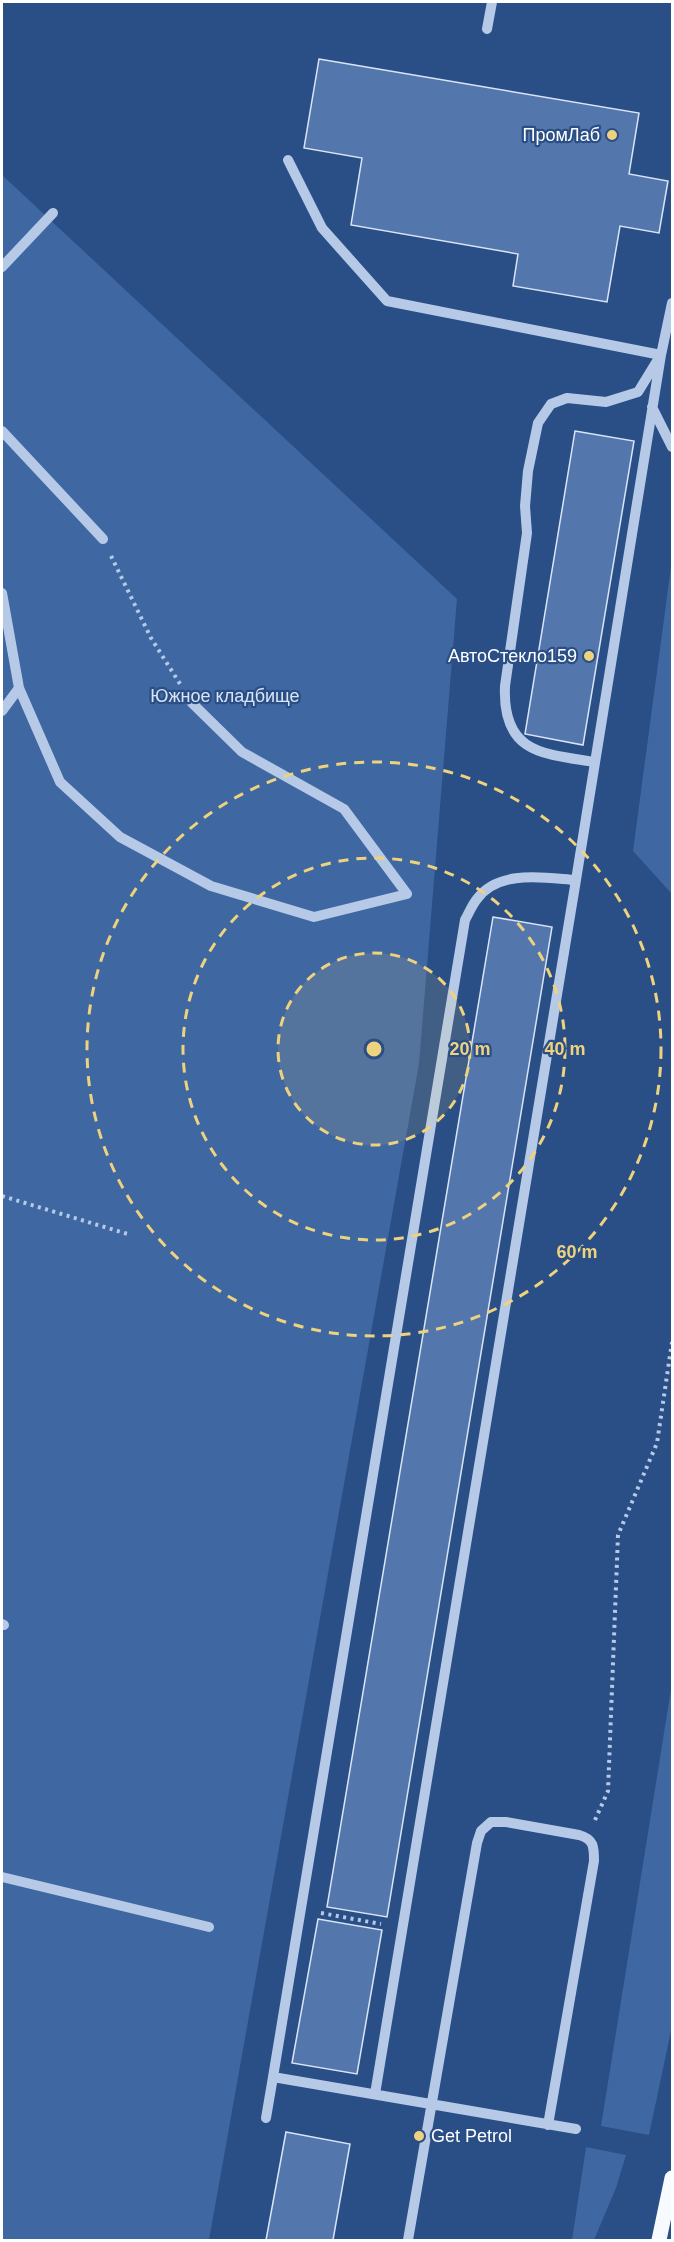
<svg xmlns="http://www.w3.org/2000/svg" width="674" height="2242" viewBox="0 0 674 2242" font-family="Arial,sans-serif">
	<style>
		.green { fill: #3f67a2 }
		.building { fill: #5377ad; stroke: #d9e5f6; stroke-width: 1.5 }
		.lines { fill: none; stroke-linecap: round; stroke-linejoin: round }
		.path { stroke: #b6cae8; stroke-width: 4; stroke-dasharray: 3 4.5; stroke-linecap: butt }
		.minor { stroke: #b6cae8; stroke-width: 10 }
		.major { stroke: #f7fafe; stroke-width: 15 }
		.ring { fill: none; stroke: #eed27d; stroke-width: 3; stroke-dasharray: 10 8 }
		.poi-dot { fill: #eed27d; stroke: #2a4e86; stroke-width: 2 }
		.labels { text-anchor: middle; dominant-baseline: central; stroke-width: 4.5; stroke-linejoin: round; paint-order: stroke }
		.poi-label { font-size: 18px; fill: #fff; stroke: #2a4e86; text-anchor: end }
		.park-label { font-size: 18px; fill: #d9e5f6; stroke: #2a4e86 }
		.centre { fill: #eed27d; stroke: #2a4e86; stroke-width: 3 }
		.ring-label { font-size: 18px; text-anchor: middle; font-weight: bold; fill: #eed27d; stroke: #2a4e86; stroke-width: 4.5; stroke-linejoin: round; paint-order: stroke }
	</style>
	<rect width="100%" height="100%" fill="#2a4e86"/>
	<path class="green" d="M2 175 457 599 419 1064 209 2240H2Z
		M672 559V894L633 851Z
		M672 1683V2026L649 2135 601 2126Z
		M586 2147 626 2155 616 2188 594 2240H572Z"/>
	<path class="building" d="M319 59 639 113 629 174 668 181 659 233 620 226 607 302 513 286 518 254 351 225 362 158 304 148Z
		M575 431 634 441 583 745 525 734Z
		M493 917 552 927 387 1917 327 1907Z
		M318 1919 382 1930 357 2074 292 2063Z
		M286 2132 350 2144 333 2240H266Z"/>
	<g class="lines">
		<path class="path" d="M111 556 151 638 182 687
			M2 1196 131 1235
			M595 1820 608 1791 618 1535 657 1443 672 1342
			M321 1913 381 1924"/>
		<path class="minor" d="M487 29 492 2
			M288 160 322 228 387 301 661 355 672 303
			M2 267 53 213
			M652 407 672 447
			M2 431 103 539
			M2 593 19 688 60 782 120 837 211 886 314 917 407 894 344 809 242 752 192 703
			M2 711 19 688
			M595 762C542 754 502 753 505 686L527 533 525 506 528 471 538 423 551 404 567 398 606 402 638 392 657 361
			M2 1624 4 1625
			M2 1877 209 1927
			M273 2077 465 920C469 913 472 905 477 899 499 869 545 878 576 880
			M375 2094 576 880 661 355
			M266 2118 273 2077 576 2129
			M408 2240 477 1843 481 1831 491 1822H506L579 1835C594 1839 594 1847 594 1861L548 2125"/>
		<path class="major" d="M659 2240 672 2178"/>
	</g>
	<circle cx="374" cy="1049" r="96" fill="#eed27d" fill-opacity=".12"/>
	<g class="ring">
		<circle cx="374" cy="1049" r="96"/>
		<circle cx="374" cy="1049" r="191"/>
		<circle cx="374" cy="1049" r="287"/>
	</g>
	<g class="poi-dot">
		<circle cx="612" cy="135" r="6"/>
		<circle cx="589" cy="656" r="6"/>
		<circle cx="419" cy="2136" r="6"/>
	</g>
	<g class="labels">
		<g class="poi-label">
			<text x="600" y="135">ПромЛаб</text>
			<text x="577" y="656">АвтоСтекло159</text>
			<text x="431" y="2136" text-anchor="start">Get Petrol</text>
		</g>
		<g class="park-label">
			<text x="225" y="696">Южное кладбище</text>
		</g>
	</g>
	<circle cx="374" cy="1049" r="9" class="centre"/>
	<g class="ring-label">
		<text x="470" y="1055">20 m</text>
		<text x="565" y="1055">40 m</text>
		<text x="577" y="1258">60 m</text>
	</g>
	<rect width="674" height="2242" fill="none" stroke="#ffffff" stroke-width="6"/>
</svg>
